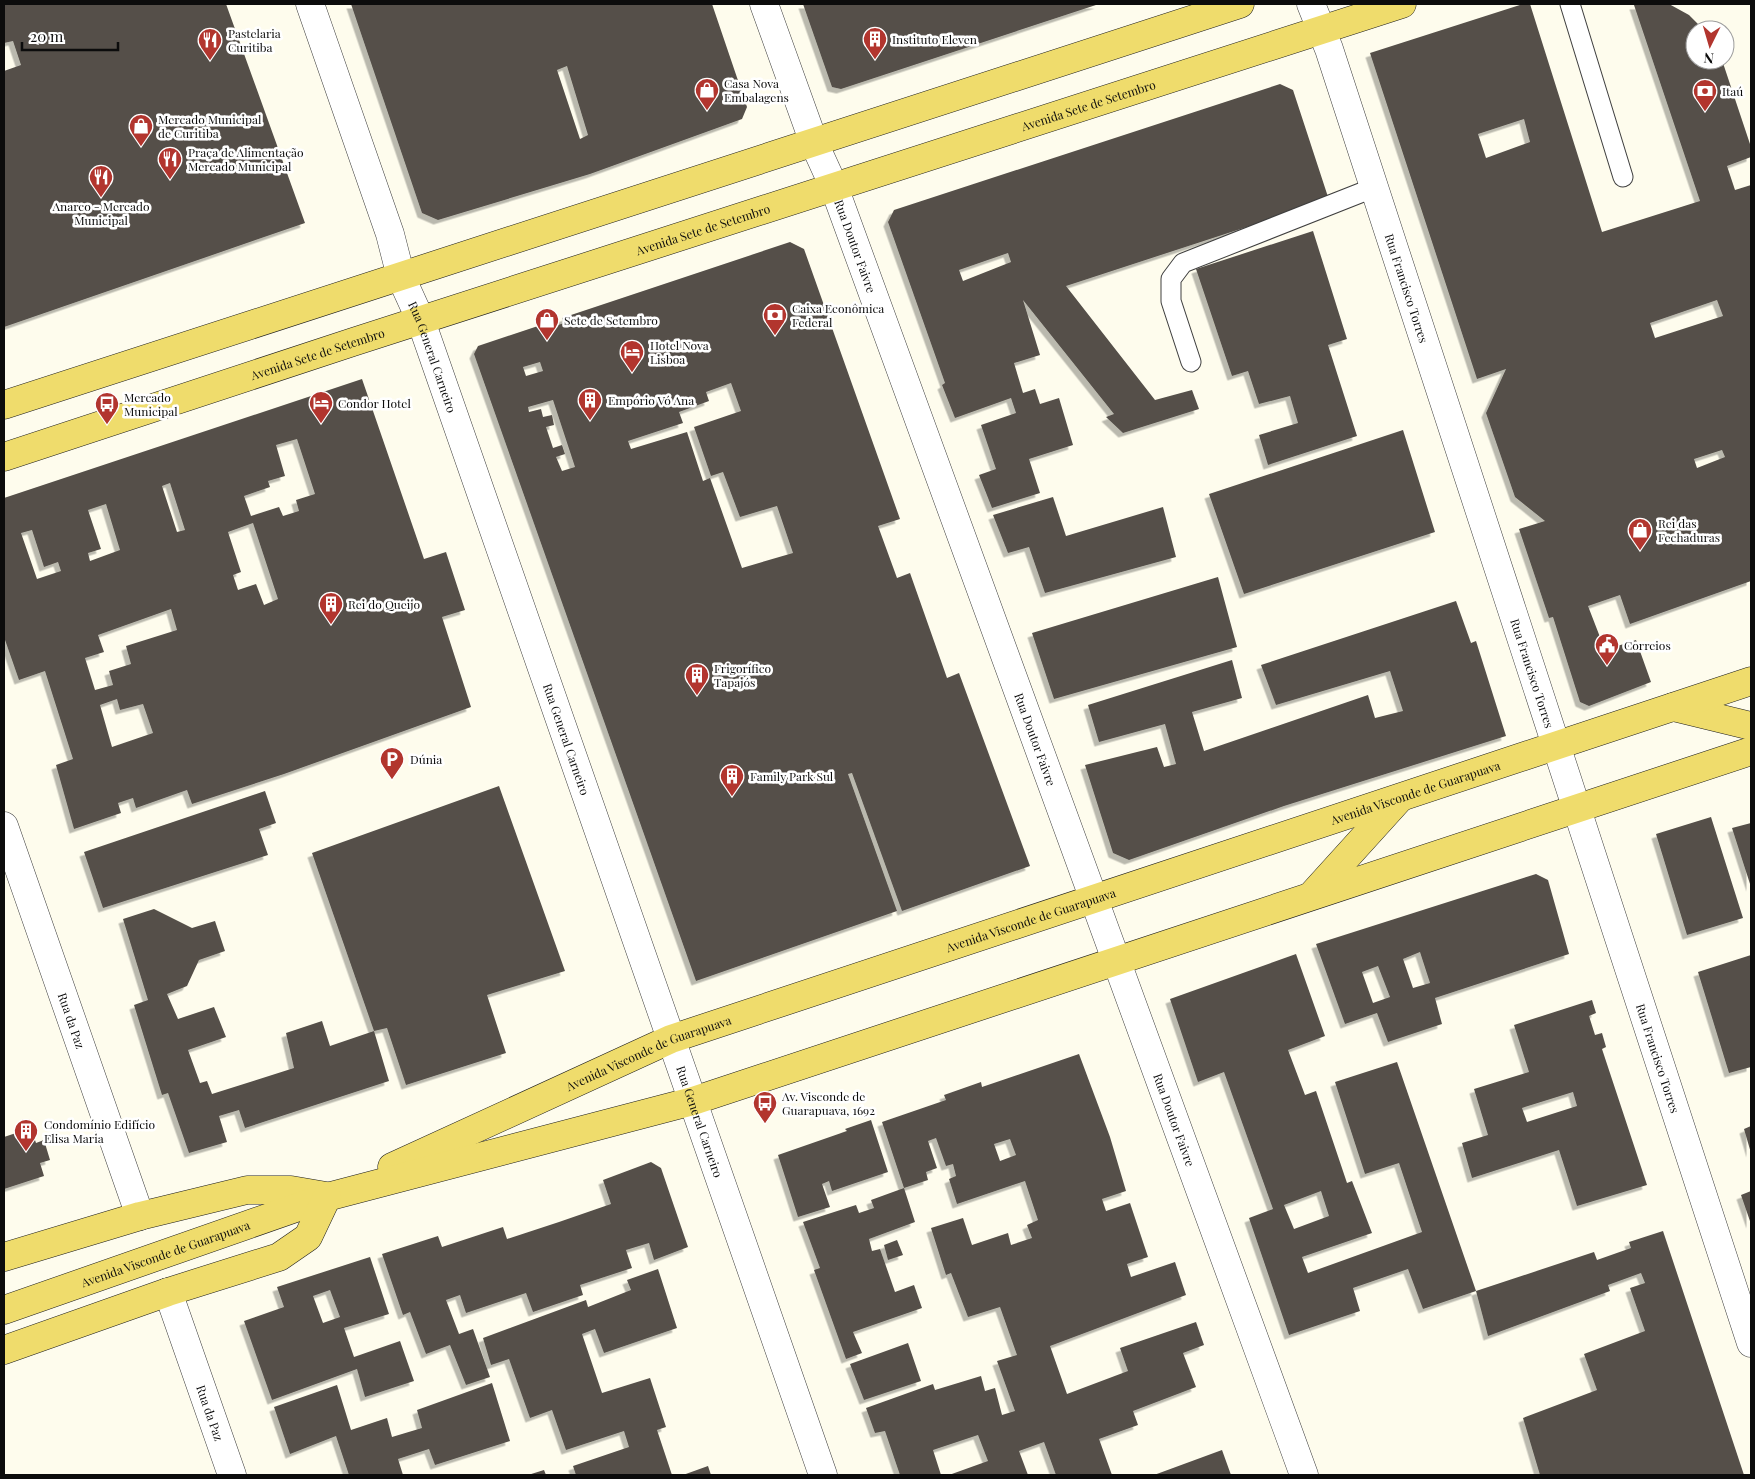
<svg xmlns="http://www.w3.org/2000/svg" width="1755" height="1479" viewBox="0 0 1755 1479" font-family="'Playfair Display',serif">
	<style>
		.building { fill: #544f49; fill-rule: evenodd; filter: url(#shadow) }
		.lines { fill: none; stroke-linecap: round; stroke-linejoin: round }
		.service-casing { stroke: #3f3f3f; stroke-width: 21 }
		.minor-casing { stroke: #3f3f3f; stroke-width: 29 }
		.tertiary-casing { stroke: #3f3f3f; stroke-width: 29 }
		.primary-casing { stroke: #1d1d1d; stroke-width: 29 }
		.service { stroke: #fff; stroke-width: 19 }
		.minor { stroke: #fff; stroke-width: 28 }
		.tertiary { stroke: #fff; stroke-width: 28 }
		.primary { stroke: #efdc6c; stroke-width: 28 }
		.labels { text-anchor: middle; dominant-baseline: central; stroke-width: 5; stroke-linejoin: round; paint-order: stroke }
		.poi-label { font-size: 12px; fill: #0c0c0c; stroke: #fff; text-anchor: start }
		.street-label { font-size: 12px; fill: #0c0c0c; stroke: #fff }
	</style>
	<defs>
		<filter id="shadow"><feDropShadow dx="-4.5" dy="4.5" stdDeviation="0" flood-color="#0004"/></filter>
	</defs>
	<rect width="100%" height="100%" fill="#fefced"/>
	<path class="building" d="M4 4H226L305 223 4 327V71L21 65 13 41 4 43Z
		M351 4H712L747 107 742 119 590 174 438 220 422 213ZM567 66 588 135 580 139 557 70Z
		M803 4H1099L841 89 832 87Z
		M1523 4H1530L1602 232 1700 201 1634 5 1669 4 1689 15 1704 30H1695V60H1722L1751 147V157L1727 166 1735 190 1751 185V581L1630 624 1620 595 1588 606 1605 650 1636 640 1651 682 1589 706 1580 702 1553 617 1549 618 1519 529 1545 521 1515 497 1486 413 1506 369 1477 379 1370 53ZM1524 119 1530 142 1486 158 1478 134ZM1717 300 1723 316 1655 338 1650 323ZM1722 450 1725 457 1697 468 1694 459Z
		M1280 84 1293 90 1329 200 1066 286 1155 400 1192 390 1199 409 1123 433 1106 417 1114 414 1023 300 1040 355 1014 363 1023 393 1035 389 1040 404 1059 398 1073 445 1029 459 1040 493 992 508 979 475 996 469 981 425 1016 413 1011 398 955 418 942 385 945 383 888 222 894 210ZM1008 253 1011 262 963 281 959 270Z
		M1313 231 1347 339 1328 345 1357 436 1268 465 1259 435 1298 423 1290 396 1259 404 1248 371 1232 376 1196 269Z
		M790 242 804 249 900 519 878 526 897 578 910 573 947 678 959 673 1030 866 902 911 852 773 848 774 897 911 696 981 474 354 478 346 553 321 555 326 564 323 562 318ZM540 362 543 371 526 376 523 367ZM731 383 741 411 694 427 711 476 723 472 740 517 777 506 793 553 742 568 710 478 703 481 687 432 631 449 628 441 683 423 679 412 709 401 706 392ZM553 400 575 467 562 471 556 457 565 454 562 445 553 448 546 427 554 425 552 415 543 417 541 409 529 412 528 407Z
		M362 379 424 559 446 552 465 610 442 617 471 707 284 774 192 804 187 790 136 808 133 798 118 803 121 813 74 829 56 765 73 759 45 671 19 680 4 637V498ZM297 439 315 494 296 500 299 511 283 516 279 507 251 516 244 496 270 487 268 481 285 476 276 445ZM170 483 185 530 177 532 162 486ZM106 504 120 550 90 561 88 553 101 549 88 510ZM253 523 278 599 264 605 256 584 238 590 233 575 241 572 228 532ZM32 530 44 567 58 562 61 571 37 579 21 533ZM171 609 177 630 126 646 131 664 109 671 113 685 95 690 85 658 104 652 98 635ZM117 699 120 710 143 704 153 733 112 747 100 705Z
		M1403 430 1435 532 1244 594 1209 494Z
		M1053 497 1066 536 1163 507 1176 557 1045 593 1029 547 1008 553 993 515Z
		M1218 577 1237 647 1054 699 1032 633Z
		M1456 601 1471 643 1476 641 1506 736 1284 806 1129 860 1113 853 1085 765 1157 747 1164 767 1176 764 1165 724 1099 742 1088 705 1232 660 1242 698 1192 712 1204 751 1368 695 1375 718 1403 711 1390 671 1276 705 1261 665Z
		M499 786 565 971 487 995 506 1053 406 1085 387 1028 374 1031 312 853Z
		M265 791 276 823 259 829 268 855 103 908 84 852Z
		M1711 817 1743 918 1687 935 1656 834Z
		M1751 823V887L1732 828Z
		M1536 874 1548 880 1569 954 1435 998 1442 1024 1388 1042 1377 1013 1345 1024 1316 944ZM1420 952 1430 983 1413 988 1403 959ZM1378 966 1390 997 1373 1003 1362 972Z
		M154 909 192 928 215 921 225 951 199 960 187 986 167 994 178 1019 214 1007 226 1037 188 1050 200 1083 207 1081 212 1094 294 1068 286 1033 322 1021 330 1046 374 1031 389 1081 245 1128 239 1110 219 1116 227 1142 189 1153 168 1093 162 1095 134 1005 148 1000 123 919Z
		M1296 954 1325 1036 1288 1050 1305 1095 1316 1091 1347 1183 1352 1181 1372 1233 1302 1257 1308 1273 1422 1232 1399 1163 1365 1174 1335 1082 1397 1062 1476 1291 1594 1252 1597 1260 1631 1248 1629 1242 1663 1231 1744 1475H1540L1523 1418 1597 1390 1584 1354 1645 1331 1630 1288 1645 1283 1641 1273 1608 1285 1610 1291 1488 1336 1476 1291 1423 1309 1408 1269 1353 1288 1360 1311 1289 1335 1249 1218 1273 1209 1224 1072 1198 1082 1170 999ZM1321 1191 1329 1216 1294 1229 1284 1205Z
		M1751 955V1067L1729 1073 1698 972Z
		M1592 1000 1596 1013 1589 1016 1595 1035 1602 1033 1606 1047 1602 1049 1647 1185 1577 1206 1559 1150 1472 1178 1462 1143 1488 1135 1474 1089 1529 1072 1514 1025ZM1573 1092 1577 1106 1527 1122 1522 1108Z
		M1079 1054 1110 1137 1126 1191 1102 1199 1106 1211 1130 1203 1148 1257 1127 1264 1131 1277 1175 1262 1186 1295 1050 1346 1067 1394 1128 1371 1120 1348 1196 1322 1204 1345 1183 1353 1196 1387 1133 1411 1138 1425 1099 1439 1112 1475H1056L1044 1442 1019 1451 1028 1475H949L988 1461 978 1435 933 1450 941 1475H900L885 1431 875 1433 866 1408 933 1384 935 1390 981 1376 985 1391 995 1388 1002 1415 1015 1411 997 1361 1017 1355 1000 1307 968 1317 951 1273 946 1275 931 1228 963 1218 972 1245 1008 1233 1011 1245 1032 1238 1027 1225 1038 1220 1025 1181 957 1204 949 1179 956 1176 953 1164 946 1166 936 1138 928 1141 937 1168 926 1172 928 1180 904 1188 882 1122 946 1100 944 1095 981 1082 982 1087ZM1010 1139 1016 1155 1000 1161 994 1144Z
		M871 1120 888 1172 832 1191 829 1181 822 1184 830 1207 798 1217 778 1155 847 1131 845 1129Z
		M1751 1126V1153L1744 1129Z
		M31 1128 36 1143 44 1140 50 1160 40 1163 44 1176 4 1189V1137Z
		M651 1162 661 1168 688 1247 654 1260 649 1243 626 1250 632 1268 580 1285 583 1295 533 1312 526 1293 466 1313 460 1295 446 1300 459 1334 473 1329 490 1377 466 1385 450 1345 426 1354 410 1312 403 1315 382 1254 438 1236 442 1247 503 1227 507 1239 559 1222 611 1204 603 1180Z
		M904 1188 915 1222 869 1239 872 1251 880 1249 895 1292 914 1285 922 1308 853 1332 862 1353 846 1359 814 1270 820 1268 803 1222 856 1205 859 1213 874 1208 871 1200Z
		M1751 1191V1224L1741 1195Z
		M897 1240 903 1255 888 1260 884 1245Z
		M370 1257 389 1314 344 1328 354 1357 400 1341 414 1381 365 1397 357 1369 272 1400 244 1321 284 1307 277 1287ZM330 1290 340 1317 323 1323 313 1296Z
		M658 1269 677 1328 604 1353 595 1329 582 1334 602 1393 650 1378 666 1427 657 1430 672 1475H576L573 1466 629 1447 624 1431 566 1450 552 1410 530 1418 509 1359 491 1365 483 1338 586 1300 588 1307 631 1290 627 1280Z
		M908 1343 921 1381 864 1400 850 1364Z
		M492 1383 510 1441 435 1465 429 1449 398 1459 403 1475H349L336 1436 290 1454 274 1407 337 1385 351 1430 387 1418 392 1437 422 1428 417 1410Z
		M1222 1450 1231 1475H1154Z
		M708 1466 711 1475H683Z
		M544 1470 546 1475H528Z"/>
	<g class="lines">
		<g class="service-casing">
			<path id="service" d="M1570 4 1623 177
				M1191 362 1171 301V279L1183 263 1373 188"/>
		</g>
		<g class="minor-casing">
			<g id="minor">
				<path id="s1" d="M310 4 390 234 401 277 421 321 823 1475"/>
				<path id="s2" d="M1311 4 1329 49 1751 1343"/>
				<path id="s3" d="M4 826 140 1216"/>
				<path id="s4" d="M168 1292 232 1475"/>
			</g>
		</g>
		<g class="tertiary-casing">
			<g id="tertiary">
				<path id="s5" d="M764 4 814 143 834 187 1304 1475"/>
			</g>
		</g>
		<g class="primary-casing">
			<g id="primary">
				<path d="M4 405 1240 4"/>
				<path id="s6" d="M4 457 353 342 1402 4"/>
				<path d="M1673 707 1751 726"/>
				<path d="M1312 895 1399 799"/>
				<path id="s7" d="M392 1167 671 1039 1751 681"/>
				<path d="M4 1257 140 1216 247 1190H291L326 1196"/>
				<path id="s8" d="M4 1310 327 1197 693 1101 1751 751"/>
				<path d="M4 1350 168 1292 279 1257 308 1237 327 1197"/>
			</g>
		</g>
		<use href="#service" class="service"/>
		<use href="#minor" class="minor"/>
		<use href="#tertiary" class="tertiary"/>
		<use href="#primary" class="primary"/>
	</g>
	<defs>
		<g id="building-pin" transform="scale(1.25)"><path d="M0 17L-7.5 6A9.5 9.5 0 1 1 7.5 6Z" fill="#b2352e" stroke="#fff"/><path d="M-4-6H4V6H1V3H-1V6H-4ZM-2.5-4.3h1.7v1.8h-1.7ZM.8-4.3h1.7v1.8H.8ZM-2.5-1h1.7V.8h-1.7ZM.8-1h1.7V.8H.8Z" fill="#fff"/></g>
		<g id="restaurant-pin" transform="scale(1.25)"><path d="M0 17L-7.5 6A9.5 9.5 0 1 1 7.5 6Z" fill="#b2352e" stroke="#fff"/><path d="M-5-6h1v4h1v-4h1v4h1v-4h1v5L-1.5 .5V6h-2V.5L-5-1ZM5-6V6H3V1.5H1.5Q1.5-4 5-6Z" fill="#fff"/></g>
		<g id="shop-pin" transform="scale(1.25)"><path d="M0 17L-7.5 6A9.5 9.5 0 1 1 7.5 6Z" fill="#b2352e" stroke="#fff"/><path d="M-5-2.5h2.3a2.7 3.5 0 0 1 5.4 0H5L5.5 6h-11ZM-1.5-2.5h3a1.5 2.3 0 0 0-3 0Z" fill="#fff"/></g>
		<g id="bank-pin" transform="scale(1.25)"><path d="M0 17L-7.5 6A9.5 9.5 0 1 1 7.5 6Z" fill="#b2352e" stroke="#fff"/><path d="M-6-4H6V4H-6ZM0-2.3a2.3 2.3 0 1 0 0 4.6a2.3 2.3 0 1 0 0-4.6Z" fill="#fff"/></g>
		<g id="hotel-pin" transform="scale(1.25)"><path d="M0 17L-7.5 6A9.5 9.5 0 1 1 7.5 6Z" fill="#b2352e" stroke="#fff"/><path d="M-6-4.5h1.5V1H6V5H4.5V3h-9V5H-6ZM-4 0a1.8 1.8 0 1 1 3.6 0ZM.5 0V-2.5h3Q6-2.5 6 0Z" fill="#fff"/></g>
		<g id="bus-pin" transform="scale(1.25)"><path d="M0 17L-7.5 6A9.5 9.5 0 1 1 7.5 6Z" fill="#b2352e" stroke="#fff"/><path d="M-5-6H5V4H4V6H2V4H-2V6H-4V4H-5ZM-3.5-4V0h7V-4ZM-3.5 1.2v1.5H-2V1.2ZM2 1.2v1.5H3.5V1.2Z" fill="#fff"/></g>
		<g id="civic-pin" transform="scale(1.25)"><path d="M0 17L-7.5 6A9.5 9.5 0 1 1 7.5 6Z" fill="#b2352e" stroke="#fff"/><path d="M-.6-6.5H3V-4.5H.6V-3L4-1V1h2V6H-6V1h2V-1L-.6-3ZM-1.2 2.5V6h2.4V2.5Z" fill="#fff"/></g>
		<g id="parking-pin" transform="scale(1.25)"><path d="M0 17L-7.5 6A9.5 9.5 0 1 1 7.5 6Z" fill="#b2352e" stroke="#fff"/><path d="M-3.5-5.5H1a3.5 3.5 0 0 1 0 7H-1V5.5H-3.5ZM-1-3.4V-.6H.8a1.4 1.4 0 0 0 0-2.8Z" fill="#fff"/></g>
	</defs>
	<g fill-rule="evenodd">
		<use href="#building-pin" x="875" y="39"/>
		<use href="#restaurant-pin" x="210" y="40"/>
		<use href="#shop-pin" x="707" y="90"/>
		<use href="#bank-pin" x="1705" y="91"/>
		<use href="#shop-pin" x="141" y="126"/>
		<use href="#restaurant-pin" x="170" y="159"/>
		<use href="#restaurant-pin" x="101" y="177"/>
		<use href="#bank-pin" x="775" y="315"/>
		<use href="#shop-pin" x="547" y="320"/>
		<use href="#hotel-pin" x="632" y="352"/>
		<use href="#building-pin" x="590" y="400"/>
		<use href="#hotel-pin" x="321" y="403"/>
		<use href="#bus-pin" x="107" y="404"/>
		<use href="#shop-pin" x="1640" y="530"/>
		<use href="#building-pin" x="331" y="604"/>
		<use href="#civic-pin" x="1607" y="645"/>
		<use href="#building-pin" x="697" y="675"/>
		<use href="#parking-pin" x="392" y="759"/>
		<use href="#building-pin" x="732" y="776"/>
		<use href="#bus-pin" x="765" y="1103"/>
		<use href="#building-pin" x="26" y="1131"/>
	</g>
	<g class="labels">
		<g class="poi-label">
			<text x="228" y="33">Pastelaria<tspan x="228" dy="14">Curitiba</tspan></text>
			<text x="892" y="39">Instituto Eleven</text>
			<text x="724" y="83">Casa Nova<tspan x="724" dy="14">Embalagens</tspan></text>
			<text x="1722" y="91">Itaú</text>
			<text x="158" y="119">Mercado Municipal<tspan x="158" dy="14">de Curitiba</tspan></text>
			<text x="188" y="152">Praça de Alimentação<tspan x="188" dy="14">Mercado Municipal</tspan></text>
			<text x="101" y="206" text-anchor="middle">Anarco - Mercado<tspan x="101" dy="14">Municipal</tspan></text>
			<text x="792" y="308">Caixa Econômica<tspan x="792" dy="14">Federal</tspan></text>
			<text x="564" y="320">Sete de Setembro</text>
			<text x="650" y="345">Hotel Nova<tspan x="650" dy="14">Lisboa</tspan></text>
			<text x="124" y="397">Mercado<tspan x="124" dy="14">Municipal</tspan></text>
			<text x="608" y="400">Empório Vó Ana</text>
			<text x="338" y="403">Condor Hotel</text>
			<text x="1658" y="523">Rei das<tspan x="1658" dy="14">Fechaduras</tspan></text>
			<text x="348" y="604">Rei do Queijo</text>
			<text x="1624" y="645">Correios</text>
			<text x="714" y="668">Frigorífico<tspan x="714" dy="14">Tapajós</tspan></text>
			<text x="410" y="759">Dúnia</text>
			<text x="750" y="776">Family Park Sul</text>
			<text x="782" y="1096">Av. Visconde de<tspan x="782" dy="14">Guarapuava, 1692</tspan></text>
			<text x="44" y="1124">Condomínio Edifício<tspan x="44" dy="14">Elisa Maria</tspan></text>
		</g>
		<g class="street-label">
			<text stroke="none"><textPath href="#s6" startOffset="1140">Avenida Sete de Setembro</textPath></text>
			<text stroke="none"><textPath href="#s6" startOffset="735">Avenida Sete de Setembro</textPath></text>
			<text stroke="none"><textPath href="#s5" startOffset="259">Rua Doutor Faivre</textPath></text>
			<text stroke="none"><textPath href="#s2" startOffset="300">Rua Francisco Torres</textPath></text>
			<text stroke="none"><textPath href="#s6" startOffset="330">Avenida Sete de Setembro</textPath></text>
			<text stroke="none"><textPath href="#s1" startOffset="374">Rua General Carneiro</textPath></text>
			<text stroke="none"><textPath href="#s2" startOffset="705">Rua Francisco Torres</textPath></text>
			<text stroke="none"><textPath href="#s1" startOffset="779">Rua General Carneiro</textPath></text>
			<text stroke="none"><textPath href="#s5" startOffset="784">Rua Doutor Faivre</textPath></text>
			<text stroke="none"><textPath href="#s7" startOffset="1091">Avenida Visconde de Guarapuava</textPath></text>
			<text stroke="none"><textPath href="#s7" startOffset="686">Avenida Visconde de Guarapuava</textPath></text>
			<text stroke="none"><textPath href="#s3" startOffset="206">Rua da Paz</textPath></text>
			<text stroke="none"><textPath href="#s7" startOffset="281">Avenida Visconde de Guarapuava</textPath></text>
			<text stroke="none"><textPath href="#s2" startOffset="1110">Rua Francisco Torres</textPath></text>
			<text stroke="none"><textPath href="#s5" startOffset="1189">Rua Doutor Faivre</textPath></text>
			<text stroke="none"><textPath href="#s1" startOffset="1184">Rua General Carneiro</textPath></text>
			<text stroke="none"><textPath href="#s8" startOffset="171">Avenida Visconde de Guarapuava</textPath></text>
			<text stroke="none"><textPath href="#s4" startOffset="128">Rua da Paz</textPath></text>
		</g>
	</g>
	<rect width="1755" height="1479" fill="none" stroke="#0c0c0c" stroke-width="10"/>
	<g transform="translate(1710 45) rotate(185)"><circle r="24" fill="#ffffff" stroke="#9e9e9e"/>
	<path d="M0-4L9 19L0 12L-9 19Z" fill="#b2352e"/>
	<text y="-8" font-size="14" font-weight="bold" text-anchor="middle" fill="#0c0c0c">N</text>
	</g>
	<path d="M22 42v8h96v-8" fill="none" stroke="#0c0c0c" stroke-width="2.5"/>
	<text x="30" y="42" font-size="15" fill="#0c0c0c" stroke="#ffffff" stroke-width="4" paint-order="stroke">20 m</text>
</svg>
